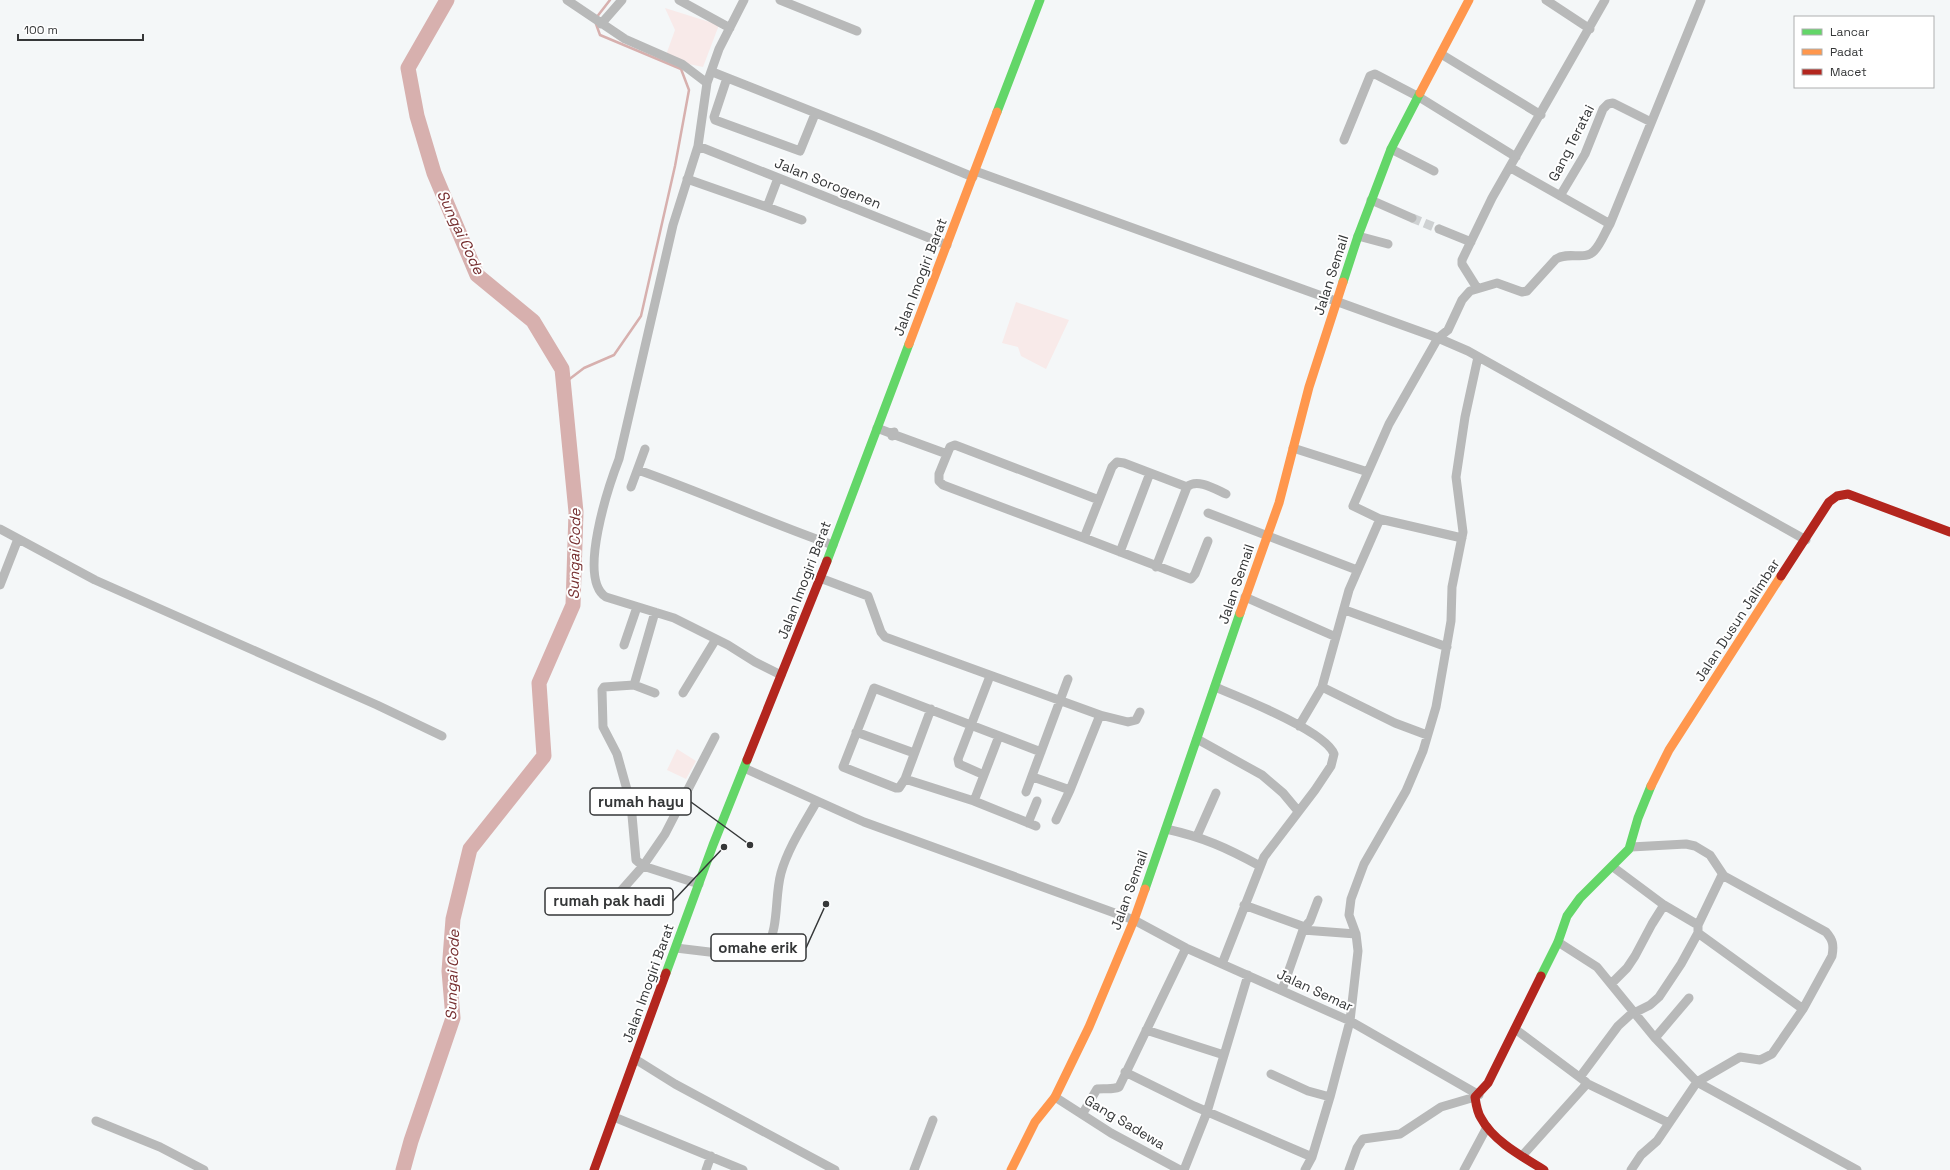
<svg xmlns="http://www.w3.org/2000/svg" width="1950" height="1170" viewBox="0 0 1950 1170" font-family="'Space Grotesk',sans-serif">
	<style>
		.green { fill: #f8eae9 }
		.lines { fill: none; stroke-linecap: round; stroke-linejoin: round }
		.stream { stroke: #d7b0ae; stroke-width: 2.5 }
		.river { stroke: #d7b0ae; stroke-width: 15 }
		.street-tunnel { stroke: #ced1d2; stroke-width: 9; stroke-dasharray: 9 4.5; stroke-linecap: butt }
		.street { stroke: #b8b9b9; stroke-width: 9 }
		.fast { stroke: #63d668; stroke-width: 9 }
		.slow { stroke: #ff974d; stroke-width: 9 }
		.jam { stroke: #b3261e; stroke-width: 9 }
		.labels { text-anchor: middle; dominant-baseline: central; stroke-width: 4; stroke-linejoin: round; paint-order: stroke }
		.street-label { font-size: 14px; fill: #353738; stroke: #fff }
		.water-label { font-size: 15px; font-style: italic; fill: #762f30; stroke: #fff }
		.leader { fill: none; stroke: #353738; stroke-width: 1.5 }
		.callout-dot { fill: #353738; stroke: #fff; stroke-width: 1.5 }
		.callout { fill: #fff; stroke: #353738; stroke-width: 1.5 }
		.callout-label { font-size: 15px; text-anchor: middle; font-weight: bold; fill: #353738 }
	</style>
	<rect width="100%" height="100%" fill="#f4f7f8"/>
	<path class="green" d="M665 8 719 25 703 67 684 63 666 55 675 30Z
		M1016 302 1069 320 1046 369 1021 356 1018 347 1002 343Z
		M677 749 696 761 686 779 667 770Z"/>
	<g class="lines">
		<path class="stream" d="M596 18 610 0
			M563 384 584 368 614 355 641 316 675 166 689 90 681 69 600 35 596 24"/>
		<path class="river" d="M403 1170 411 1141 453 1018 449 971 453 919 470 849 544 756 539 683 573 605 576 512 562 369 533 321 477 275 434 173 417 116 408 68 447 0"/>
		<path class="street-tunnel" d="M1412 218 1439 229"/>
		<path class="street" d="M567 0 625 39 682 64 707 83
			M679 0 730 28
			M744 0 719 49 707 83 698 146 673 225 619 459C609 485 577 579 606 597L674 618 728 645 755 662 781 675
			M780 0 857 31
			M1546 0 1590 29
			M601 24 622 0
			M1441 54 1541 115
			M715 73 874 136 973 177
			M727 78 714 117 715 120 800 151 815 114
			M1344 140 1370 76 1375 74 1419 97 1516 157
			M698 146 947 245
			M1391 149 1434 171
			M1511 168 1610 224
			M975 171 1438 338 1468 351 1806 540
			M778 178 767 207 802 220
			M687 179 767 207
			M1560 196 1585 154 1603 109 1608 104 1613 103 1651 122
			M1371 200 1412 218
			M1439 229 1471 242
			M1358 236 1388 244
			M1477 288 1462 264V260L1492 198 1605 0
			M877 428 890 433 894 432 895 435 892 436
			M895 435 947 454
			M1293 448 1368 472
			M638 470C704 493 767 522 833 545
			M631 487 645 449
			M1187 487C1197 478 1215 489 1226 494
			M1099 500 955 445 950 447 939 474V481L943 485 1084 538 1112 467 1117 462 1124 463 1187 487 1156 567
			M1208 513 1357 570
			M1380 519 1462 538
			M0 529 95 580 377 705 442 736
			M1084 538 1191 579 1195 574 1208 541
			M1120 552 1150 473
			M820 578 868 596 881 632 885 637 1100 715 1128 722 1136 720 1140 712
			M0 585 18 539
			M1245 597 1336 637
			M1345 610 1447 647
			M624 645 637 607
			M990 676 958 759 959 764 984 775 999 736
			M634 685 655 612
			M1215 687C1239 697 1326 731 1334 754L1331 766 1315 790 1264 857 1222 964
			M1322 687 1395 723 1427 735
			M655 693 634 685 604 687 602 690 603 727 617 754 631 804 636 860 643 866 699 884
			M683 693 716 639
			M1299 726 1322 687 1349 590 1380 519 1353 506 1389 424 1438 338 1448 330 1462 300 1470 291 1497 283 1522 292 1527 291 1556 259C1569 251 1585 261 1594 251 1601 244 1605 232 1610 224L1701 0
			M856 732 914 753
			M1197 739 1262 775 1283 793 1298 811
			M744 768 864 822 1134 920 1186 948 1350 1021 1479 1095
			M1033 777 1070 790
			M905 779 931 709
			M1026 792 1068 679
			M974 801 984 775
			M1056 820 1070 790 1100 715
			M1028 823 1037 801
			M1036 826 974 801 905 779 899 788H896L843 767 874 688 1041 752
			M1166 829C1203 837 1227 848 1260 866
			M1197 836 1216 793
			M1613 867 1664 905 1698 925
			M620 892 643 866 665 834 715 737
			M1244 905 1302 926 1303 930 1282 990
			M1303 929 1310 921 1318 900
			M1303 930 1356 934
			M1698 933 1803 1009
			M1558 942 1597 967 1655 1038 1697 1082 1857 1170
			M676 948 726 954H746L765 951C780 927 774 899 781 873 788 848 804 824 817 801
			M1611 984 1627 968 1635 956 1652 924 1664 905
			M1515 1029 1586 1082 1584 1087 1522 1156
			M1146 1030 1224 1055
			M1655 1038 1689 998
			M635 1059 675 1084 835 1170
			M1125 1072 1194 1106 1312 1157
			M1271 1074 1308 1091 1330 1097
			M1580 1077 1618 1026 1630 1015 1650 1005 1659 997 1681 964 1698 933V925L1722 875
			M1586 1083 1669 1123
			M1055 1097 1111 1133 1180 1170
			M1083 1113 1097 1089C1105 1088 1112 1090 1119 1087L1186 948
			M614 1117 743 1170
			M96 1121 160 1147 204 1170
			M706 1170 711 1156
			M914 1170 933 1120
			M1184 1170 1207 1112 1248 975
			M1305 1170 1312 1157 1330 1097 1350 1021 1358 951 1356 934 1349 915 1351 899 1364 864 1406 791 1423 751 1436 707 1451 621 1452 587 1463 532 1456 477 1465 417 1478 357
			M1349 1170 1357 1148 1363 1139 1400 1134 1441 1107 1475 1097
			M1464 1170 1487 1127
			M1631 1170 1641 1155 1657 1141 1697 1082 1740 1057 1760 1060 1772 1054 1803 1009 1832 956C1834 945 1833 940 1826 932L1724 876 1710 855 1695 846 1686 844 1631 847"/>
		<path class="fast" d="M997 112 1040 0
			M1343 282 1358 236 1391 149 1420 93
			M827 561 909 344
			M1145 889 1240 613
			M666 973 713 845 747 760
			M1541 976 1558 942 1567 916 1580 898 1629 849 1638 818 1651 786"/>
		<path class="slow" d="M1420 93 1469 0
			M909 344 997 112
			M1240 613 1279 503 1309 387 1343 282
			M1651 786 1669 750 1781 576
			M1011 1170 1035 1122 1055 1097 1089 1027 1134 920 1145 889"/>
		<path class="jam" d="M1781 576 1829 502 1837 496 1848 494 1950 532
			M747 760 827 561
			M1541 976 1488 1083 1475 1097C1476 1104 1477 1112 1481 1118 1493 1141 1523 1157 1544 1170
			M594 1170 666 973"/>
	</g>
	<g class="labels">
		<g class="street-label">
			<text transform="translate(1571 143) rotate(-63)">Gang Teratai</text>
			<text transform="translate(828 183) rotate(22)">Jalan Sorogenen</text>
			<text transform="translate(1331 275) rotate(-72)">Jalan Semail</text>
			<text transform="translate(920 277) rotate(-69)">Jalan Imogiri Barat</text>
			<text transform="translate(804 580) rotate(-69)">Jalan Imogiri Barat</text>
			<text transform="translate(1236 584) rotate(-71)">Jalan Semail</text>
			<text transform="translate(1737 620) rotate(-57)">Jalan Dusun Jalimbar</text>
			<text transform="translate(1129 890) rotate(-70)">Jalan Semail</text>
			<text transform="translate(648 983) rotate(-70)">Jalan Imogiri Barat</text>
			<text transform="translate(1315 990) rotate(25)">Jalan Semar</text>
			<text transform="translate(1125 1122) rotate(31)">Gang Sadewa</text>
		</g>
		<g class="water-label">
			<text transform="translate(461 232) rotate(65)">Sungai Code</text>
			<text transform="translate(574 554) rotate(-89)">Sungai Code</text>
			<text transform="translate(452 975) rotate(-88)">Sungai Code</text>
		</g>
	</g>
	<path class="leader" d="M750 845L691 802M724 847L673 901M826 904L806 948"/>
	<g class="callout-dot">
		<circle cx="750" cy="845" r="4"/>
		<circle cx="724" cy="847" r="4"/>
		<circle cx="826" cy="904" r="4"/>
	</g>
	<g class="callout">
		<rect x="590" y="788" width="101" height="27" rx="4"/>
		<rect x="545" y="888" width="128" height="27" rx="4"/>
		<rect x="711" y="934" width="95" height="27" rx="4"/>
	</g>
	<g class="callout-label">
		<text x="641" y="807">rumah hayu</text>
		<text x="609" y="906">rumah pak hadi</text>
		<text x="758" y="953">omahe erik</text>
	</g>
	<rect x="1794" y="16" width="140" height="72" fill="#ffffff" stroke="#aeafaf"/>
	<rect x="1802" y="29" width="20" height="6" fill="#63d668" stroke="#aeafaf"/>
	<text x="1830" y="36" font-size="12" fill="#353738">Lancar</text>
	<rect x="1802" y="49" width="20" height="6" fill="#ff974d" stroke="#aeafaf"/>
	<text x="1830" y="56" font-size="12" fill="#353738">Padat</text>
	<rect x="1802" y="69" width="20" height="6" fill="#b3261e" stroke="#aeafaf"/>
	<text x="1830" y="76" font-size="12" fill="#353738">Macet</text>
	<path d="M18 34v6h125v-6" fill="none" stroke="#353738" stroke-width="2"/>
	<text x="24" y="34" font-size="12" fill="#353738" stroke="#ffffff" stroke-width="3" paint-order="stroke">100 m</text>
</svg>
